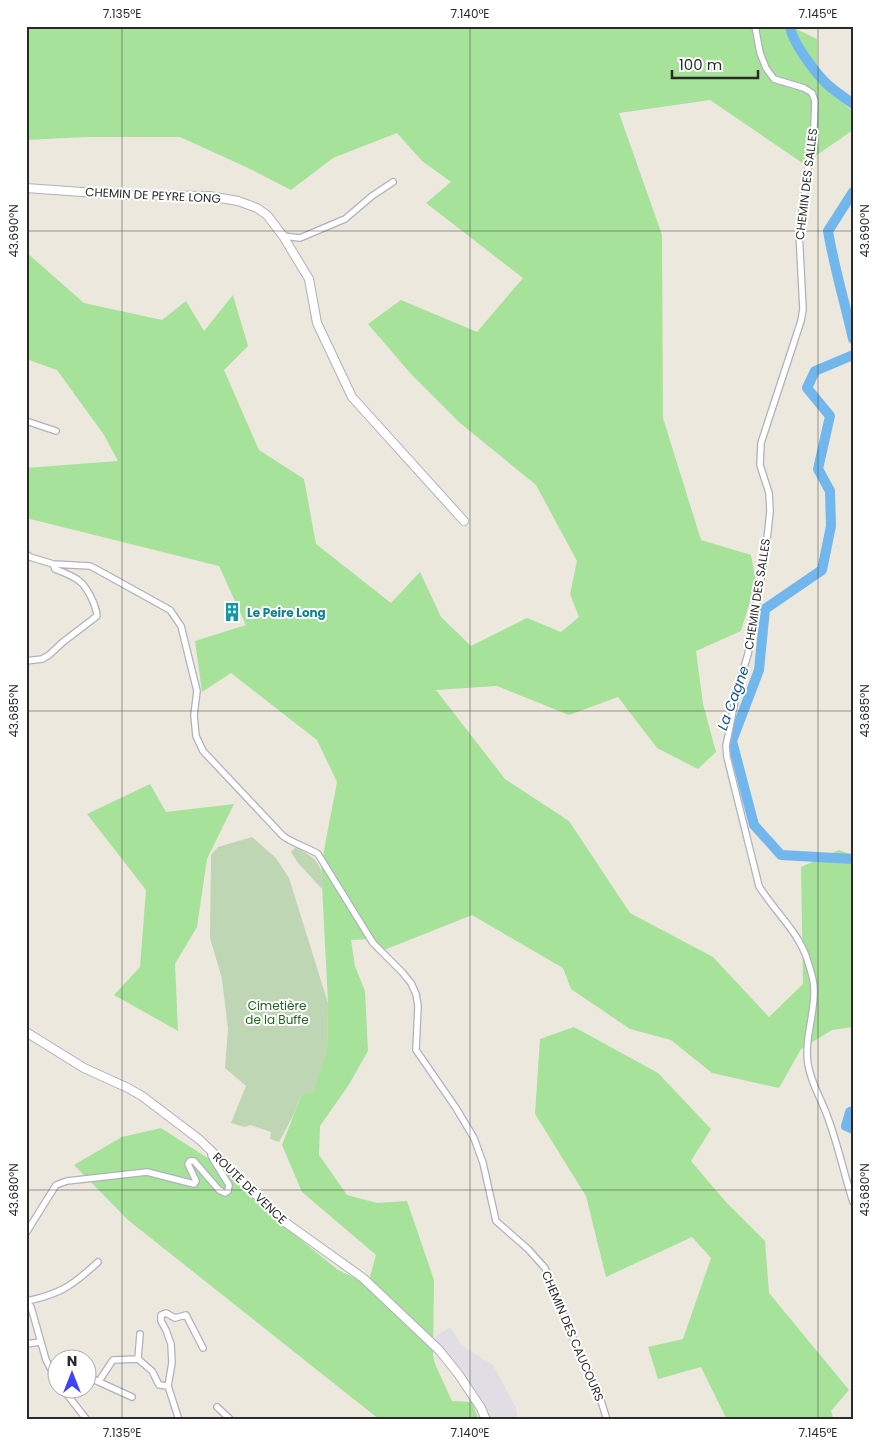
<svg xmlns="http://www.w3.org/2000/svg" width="879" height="1446" viewBox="0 0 879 1446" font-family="Poppins,sans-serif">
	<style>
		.industrial { fill: #e1dde5 }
		.green { fill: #a6e29a }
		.cemetery { fill: #bfd6b4 }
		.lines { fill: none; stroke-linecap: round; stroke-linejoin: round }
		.river { stroke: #71b7ed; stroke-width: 10 }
		.street-casing { stroke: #b0b0be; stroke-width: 8 }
		.secondary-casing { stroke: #b0b0be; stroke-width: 10 }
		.street { stroke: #fff; stroke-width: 5.5 }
		.secondary { stroke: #fff; stroke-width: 8 }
		.ticks { fill: none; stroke: #2a2a2a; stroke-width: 1; stroke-opacity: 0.45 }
		.labels { text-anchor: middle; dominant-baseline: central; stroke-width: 4; stroke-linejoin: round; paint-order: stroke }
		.street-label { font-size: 12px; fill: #2a2a2a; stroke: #fff }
		.culture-label { font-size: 12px; font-weight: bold; fill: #0d838f; stroke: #fff; text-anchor: start }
		.park-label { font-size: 12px; fill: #1e671b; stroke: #fff }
		.water-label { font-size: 14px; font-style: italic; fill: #0f539a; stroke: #fff }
		.neatline { fill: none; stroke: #2a2a2a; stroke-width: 2 }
		.ticks-label { font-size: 12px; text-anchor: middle; fill: #2a2a2a }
	</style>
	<rect width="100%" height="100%" fill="#ece8dd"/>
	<path class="industrial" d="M450 1327 461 1345 493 1365 516 1408 518 1420H491L485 1405 460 1368 434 1338Z"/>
	<path class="green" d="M26 26H677L689 28 696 26H790L817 39V80L853 112V130L804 164 710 100 619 113 662 235 663 418 701 540 751 555 756 582 741 631 696 651 703 704 716 752 698 769 657 748 618 697 569 715 497 686 436 690 505 779 569 821 630 913 713 957 769 1017 803 984 801 867 839 850 853 855V1027L832 1030 801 1049 779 1088 712 1073 671 1040 630 1029 571 989 563 968 472 915 384 950 375 939 351 940 355 966 365 991 368 1051 348 1086 320 1126 319 1155 347 1195 377 1203 407 1201 434 1280 433 1355 435 1364 452 1401 472 1402 479 1420H380L128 1220 74 1165 122 1137 161 1128 234 1175 264 1210 338 1270 368 1284 376 1255 302 1192 282 1145 302 1094 327 1052 328 1003 321 866 337 782 317 740 231 673 202 692 195 641 246 625 219 566 26 518V468L118 461 104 435 57 370 26 359V252L84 303 162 320 186 301 204 331 233 295 248 346 224 370 259 450 304 479 316 544 391 603 420 572 441 617 471 646 527 618 561 632 579 617 570 594 577 561 536 485 460 423 411 374 368 324 401 300 477 332 523 278 426 203 451 182 422 161 397 133 333 158 291 190 246 167 180 137H88L26 140Z
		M150 784 166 812 234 804 207 859 197 927 175 964 178 1031 114 995 140 967 146 890 87 814Z
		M574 1027 658 1073 711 1129 691 1161 725 1201 765 1241 769 1293 849 1390 831 1411 834 1420H727L701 1367 658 1379 648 1347 683 1339 711 1258 692 1237 606 1277 586 1196 535 1114 540 1039Z"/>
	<path class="cemetery" d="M252 837 276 858 289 878 328 1003 327 1052 314 1092 302 1094 294 1114 279 1142 270 1139 271 1132 250 1125 245 1127 231 1123 246 1086 225 1068 228 1029 222 979 210 938 211 855 218 847Z
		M296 847C320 861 319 861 325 888H321L298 863 291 852Z"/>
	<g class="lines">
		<path class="river" d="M790 26C791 41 817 75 828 85 836 92 845 98 853 104
			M853 192 828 231C834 267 845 303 853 339
			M853 355 815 371 807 388 830 416 818 469 830 491 831 526 822 570 765 609 759 670 732 741 754 825 781 855 853 859
			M853 1111 850 1112 846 1126 853 1129"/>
		<g class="street-casing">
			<path id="street" d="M755 26 760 53 766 68 774 79 804 88 812 93 815 101 814 127 799 232 803 309 801 321 761 443 760 465 769 493 770 511 766 549 748 654 737 691 726 746 727 757 759 886C774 911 798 931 807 959 810 968 814 979 814 989 815 1014 804 1039 808 1064 811 1084 822 1100 828 1118 838 1145 844 1174 853 1202
				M283 236 300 238 345 219 372 196 393 182
				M26 421 56 431
				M26 554 30 557 53 564 55 569C62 572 71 575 78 580 87 586 96 605 97 616L63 642 49 655 42 659 26 661
				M53 564 90 566 96 569 170 610 181 626 197 691 194 715 196 736 203 751 283 836C294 844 307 847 318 854L373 943 402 972 411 983 416 994 418 1006 416 1050 456 1108 474 1138 483 1163 496 1221 528 1249 545 1268 571 1334 597 1388 607 1420
				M26 1233 56 1185 67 1181 147 1172 194 1184 196 1181 188 1164 190 1161H194L219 1190 225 1193 228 1191 229 1185 213 1159 211 1155 212 1151
				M26 1300 31 1307 46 1360 58 1382
				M27 1301C61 1294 73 1285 98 1262
				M26 1344 40 1342
				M138 1359 140 1334
				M88 1377 132 1397
				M99 1381 113 1360 138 1359 152 1371 159 1385 168 1386
				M62 1388 87 1420
				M217 1407 231 1420
				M179 1420 168 1386 172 1363 171 1344 166 1330 161 1321V1315L166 1313 175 1318 186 1315 203 1348"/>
		</g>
		<g class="secondary-casing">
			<path id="secondary" d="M26 188 124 195 209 196 238 201 257 208 267 215 283 236 309 279 317 323 352 397 464 521
				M26 1032 84 1068 128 1088 142 1096 200 1140 282 1220 363 1278 439 1350 459 1375 481 1408 486 1420"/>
		</g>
		<use href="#street" class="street"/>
		<use href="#secondary" class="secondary"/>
	</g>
	<path class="ticks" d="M122 26V1420M470 26V1420M818 26V1420M26 231H853M26 711H853M26 1190H853"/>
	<defs>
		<g id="building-bare" transform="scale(1.5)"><path d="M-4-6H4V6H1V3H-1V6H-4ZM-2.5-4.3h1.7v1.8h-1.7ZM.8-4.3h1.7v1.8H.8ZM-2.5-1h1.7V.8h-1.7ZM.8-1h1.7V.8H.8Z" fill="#0f9aa8" stroke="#fff" stroke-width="2.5" paint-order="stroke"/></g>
	</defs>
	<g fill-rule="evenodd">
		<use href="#building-bare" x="232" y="612"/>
	</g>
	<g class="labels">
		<g class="street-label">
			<text transform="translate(806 184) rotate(-83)">CHEMIN DES SALLES</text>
			<text transform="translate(153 195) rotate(3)">CHEMIN DE PEYRE LONG</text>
			<text transform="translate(757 594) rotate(-81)">CHEMIN DES SALLES</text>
			<text transform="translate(250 1188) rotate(44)">ROUTE DE VENCE</text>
			<text transform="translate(573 1336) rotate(67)">CHEMIN DES CAUCOURS</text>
		</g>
		<g class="culture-label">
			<text x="247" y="612">Le Peire Long</text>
		</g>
		<g class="park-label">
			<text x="277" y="1005">Cimetière<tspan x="277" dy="14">de la Buffe</tspan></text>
		</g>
		<g class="water-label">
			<text transform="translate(733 698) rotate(-70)">La Cagne</text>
		</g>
	</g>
	<rect width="879" height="1446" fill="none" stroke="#ffffff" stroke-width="55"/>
	<g transform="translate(72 1374)"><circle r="24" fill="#ffffff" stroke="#aaaaaa"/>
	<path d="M0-4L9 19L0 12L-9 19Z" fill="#3f42f7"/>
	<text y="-8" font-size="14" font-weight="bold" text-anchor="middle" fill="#2a2a2a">N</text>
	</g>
	<path d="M672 70v8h86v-8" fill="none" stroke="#2a2a2a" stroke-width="2.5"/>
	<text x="679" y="70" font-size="15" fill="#2a2a2a" stroke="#ffffff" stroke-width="4" paint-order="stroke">100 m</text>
	<rect x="28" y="28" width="824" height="1390" class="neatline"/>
	<g class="ticks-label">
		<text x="122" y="18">7.135°E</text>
		<text x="470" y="18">7.140°E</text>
		<text x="818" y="18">7.145°E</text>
		<text transform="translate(14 231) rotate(-90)" y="4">43.690°N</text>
		<text transform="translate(865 231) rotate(-90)" y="4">43.690°N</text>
		<text transform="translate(14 711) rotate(-90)" y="4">43.685°N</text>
		<text transform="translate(865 711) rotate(-90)" y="4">43.685°N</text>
		<text transform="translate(14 1190) rotate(-90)" y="4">43.680°N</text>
		<text transform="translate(865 1190) rotate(-90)" y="4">43.680°N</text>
		<text x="122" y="1437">7.135°E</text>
		<text x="470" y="1437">7.140°E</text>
		<text x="818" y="1437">7.145°E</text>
	</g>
</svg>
